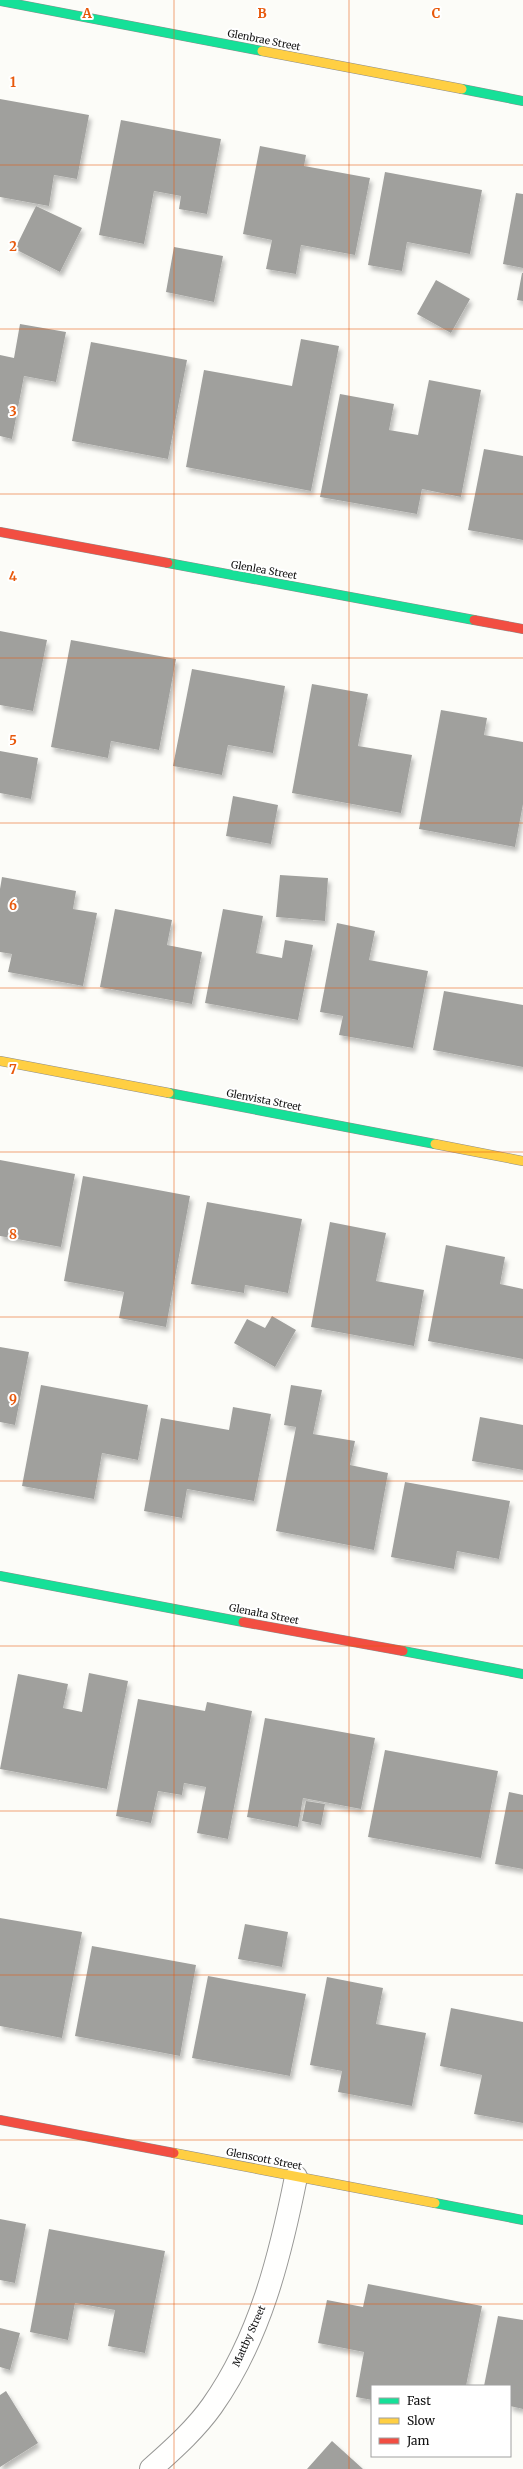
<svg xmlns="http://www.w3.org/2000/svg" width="523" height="2469" viewBox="0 0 523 2469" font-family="Merriweather,serif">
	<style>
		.building { fill: #a0a09d; filter: url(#shadow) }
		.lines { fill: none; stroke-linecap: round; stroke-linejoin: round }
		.street-casing { stroke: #979795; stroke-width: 24 }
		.fast-casing { stroke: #8d8d8c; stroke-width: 10 }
		.slow-casing { stroke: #8d8d8c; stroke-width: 10 }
		.jam-casing { stroke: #8d8d8c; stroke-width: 10 }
		.street { stroke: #fffffe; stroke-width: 22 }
		.fast { stroke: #16e098; stroke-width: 9 }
		.slow { stroke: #ffcf43; stroke-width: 9 }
		.jam { stroke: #f24e42; stroke-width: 9 }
		.grid { fill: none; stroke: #e8590c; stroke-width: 1; stroke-opacity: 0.55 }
		.labels { text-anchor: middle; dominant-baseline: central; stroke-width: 4; stroke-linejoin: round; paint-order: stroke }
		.street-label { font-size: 10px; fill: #111; stroke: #fff }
		.grid-label { font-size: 13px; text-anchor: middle; font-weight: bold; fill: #e8590c; stroke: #fff; stroke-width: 4; stroke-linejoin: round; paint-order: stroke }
	</style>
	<defs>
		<filter id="shadow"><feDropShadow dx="2.5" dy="4.5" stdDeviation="2" flood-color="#0004"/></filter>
	</defs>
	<rect width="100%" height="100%" fill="#fcfcf8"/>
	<path class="building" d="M0 99 89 115 77 179 54 175 49 206 0 197Z
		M121 120 221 139 207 214 179 209 181 196 154 191 144 244 99 235Z
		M260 146 306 155 304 166 370 178 355 255 301 245 296 274 266 269 272 240 243 234Z
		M385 172 482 190 470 254 407 242 402 271 368 265Z
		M516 193 523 194V268L503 264Z
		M36 206 82 228 60 272 15 249Z
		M174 247 223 256 214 302 166 292Z
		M522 273H523V301L517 300Z
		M436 280 470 299 451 333 417 314Z
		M20 324 66 332 56 382 24 376 12 439 0 436V355L14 358Z
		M301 339 339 346 311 491 186 467 204 370 292 386Z
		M91 342 187 360 168 459 72 441Z
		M429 380 481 390 461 497 422 489 417 514 320 497 340 394 394 404 389 430 418 435Z
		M484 449 523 456V540L468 530Z
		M0 631 47 640 33 711 0 705Z
		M71 640 176 659 159 750 111 741 108 758 51 747Z
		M192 669 285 686 273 753 228 745 222 775 173 766Z
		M312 684 368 694 358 746 412 755 401 813 292 793Z
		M441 710 487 718 484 735 523 742V804L515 847 419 829Z
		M0 751 38 758 31 799 0 793Z
		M233 796 278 805 271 844 226 836Z
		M280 875 328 878 325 921 276 917Z
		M2 877 76 891 73 909 97 913 83 986 8 972 12 954 0 952V889Z
		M115 909 172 920 167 945 202 952 192 1004 100 987Z
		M223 909 263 916 256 953 282 958 285 940 313 945 298 1020 205 1003Z
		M337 923 375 931 369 960 428 971 413 1048 339 1035 343 1016 320 1012Z
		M444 991 523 1005V1067L433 1050Z
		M0 1160 75 1174 61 1247 0 1236Z
		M83 1176 190 1196 166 1327 119 1318 124 1292 64 1281Z
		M207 1202 302 1219 288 1293 245 1285 244 1293 191 1284Z
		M330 1222 386 1233 376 1281 424 1290 414 1346 311 1327Z
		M446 1245 505 1257 500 1284 523 1289V1359L428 1341Z
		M272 1316 296 1330 275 1367 234 1343 247 1319 265 1328Z
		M0 1347 29 1352 15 1425 0 1422Z
		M41 1385 148 1405 138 1460 102 1453 94 1499 22 1486Z
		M291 1385 322 1390 313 1434 355 1441 350 1465 388 1473 374 1550 276 1531 296 1427 284 1425Z
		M233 1407 271 1414 254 1501 187 1489 182 1518 144 1511 161 1418 229 1430Z
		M480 1417 523 1425V1470L472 1461Z
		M405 1482 510 1501 499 1559 457 1551 454 1569 391 1557Z
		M89 1673 128 1681 107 1789 0 1769 18 1674 68 1684 63 1708 82 1712Z
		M138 1699 205 1711 207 1702 252 1711 228 1839 197 1833 206 1787 184 1783 182 1795 158 1791 151 1823 116 1816Z
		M265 1718 375 1738 361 1809 303 1798 298 1827 247 1817Z
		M385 1750 498 1771 481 1858 368 1837Z
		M509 1792 523 1795V1869L495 1864Z
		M306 1801 325 1804 321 1825 302 1821Z
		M0 1918 82 1932 62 2038 0 2026Z
		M245 1924 288 1932 282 1967 238 1959Z
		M92 1946 196 1965 180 2056 75 2036Z
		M208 1976 306 1994 290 2076 192 2058Z
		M327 1977 383 1988 376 2024 426 2033 412 2106 338 2092 342 2071 310 2065Z
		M451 2008 523 2022V2123L474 2114 482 2075 440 2066Z
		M0 2219 26 2224 15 2283 0 2280Z
		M49 2229 165 2251 145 2353 108 2346 115 2310 75 2303 68 2340 30 2332Z
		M368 2284 482 2306 466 2386H372V2400L356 2397 364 2352 318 2343 327 2300 363 2307Z
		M498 2316 523 2320V2409L510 2406V2386H484Z
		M0 2328 20 2333 10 2370 0 2367Z
		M6 2391 38 2443 0 2467V2395Z
		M332 2441 363 2469H307Z"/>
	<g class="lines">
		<g class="street-casing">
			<path id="street" d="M151 2469C172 2450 195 2430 212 2406 260 2338 280 2257 296 2177"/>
		</g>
		<g class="fast-casing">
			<path id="fast" d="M0 1 262 51
				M462 89 523 101
				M168 563 474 620
				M169 1093 435 1144
				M0 1576 243 1622
				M403 1651 523 1674
				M435 2203 523 2220"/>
		</g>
		<g class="slow-casing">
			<path id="slow" d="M262 51 462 89
				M0 1061 169 1093
				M435 1144 523 1161
				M174 2153 435 2203"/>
		</g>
		<g class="jam-casing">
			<path id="jam" d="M0 532 168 563
				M474 620 523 629
				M243 1622 403 1651
				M0 2120 174 2153"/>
		</g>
		<use href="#street" class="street"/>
		<use href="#fast" class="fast"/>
		<use href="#slow" class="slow"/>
		<use href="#jam" class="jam"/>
	</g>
	<path class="grid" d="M174 0V2469M349 0V2469M0 165H523M0 329H523M0 494H523M0 658H523M0 823H523M0 988H523M0 1152H523M0 1317H523M0 1481H523M0 1646H523M0 1811H523M0 1975H523M0 2140H523M0 2304H523"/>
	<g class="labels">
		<g class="street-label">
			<text transform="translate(264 40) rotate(11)">Glenbrae Street</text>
			<text transform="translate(264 570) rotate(10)">Glenlea Street</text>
			<text transform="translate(264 1100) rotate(11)">Glenvista Street</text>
			<text transform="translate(264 1614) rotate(11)">Glenalta Street</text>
			<text transform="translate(264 2159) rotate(11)">Glenscott Street</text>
			<text transform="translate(249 2336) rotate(-66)">Mattby Street</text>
		</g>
	</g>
	<g class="grid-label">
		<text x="87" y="18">A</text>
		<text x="262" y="18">B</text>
		<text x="436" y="18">C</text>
		<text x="13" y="87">1</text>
		<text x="13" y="251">2</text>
		<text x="13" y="416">3</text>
		<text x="13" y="581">4</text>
		<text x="13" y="745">5</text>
		<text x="13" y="910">6</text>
		<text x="13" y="1074">7</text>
		<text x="13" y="1239">8</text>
		<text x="13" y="1404">9</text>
	</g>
	<rect x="371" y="2385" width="140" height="72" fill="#ffffff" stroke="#a0a0a0"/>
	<rect x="379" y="2398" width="20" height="6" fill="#16e098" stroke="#a0a0a0"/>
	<text x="407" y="2405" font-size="12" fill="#111111">Fast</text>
	<rect x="379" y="2418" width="20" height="6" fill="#ffcf43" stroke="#a0a0a0"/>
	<text x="407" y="2425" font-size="12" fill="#111111">Slow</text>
	<rect x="379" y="2438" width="20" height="6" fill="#f24e42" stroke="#a0a0a0"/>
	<text x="407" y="2445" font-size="12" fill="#111111">Jam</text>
</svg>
